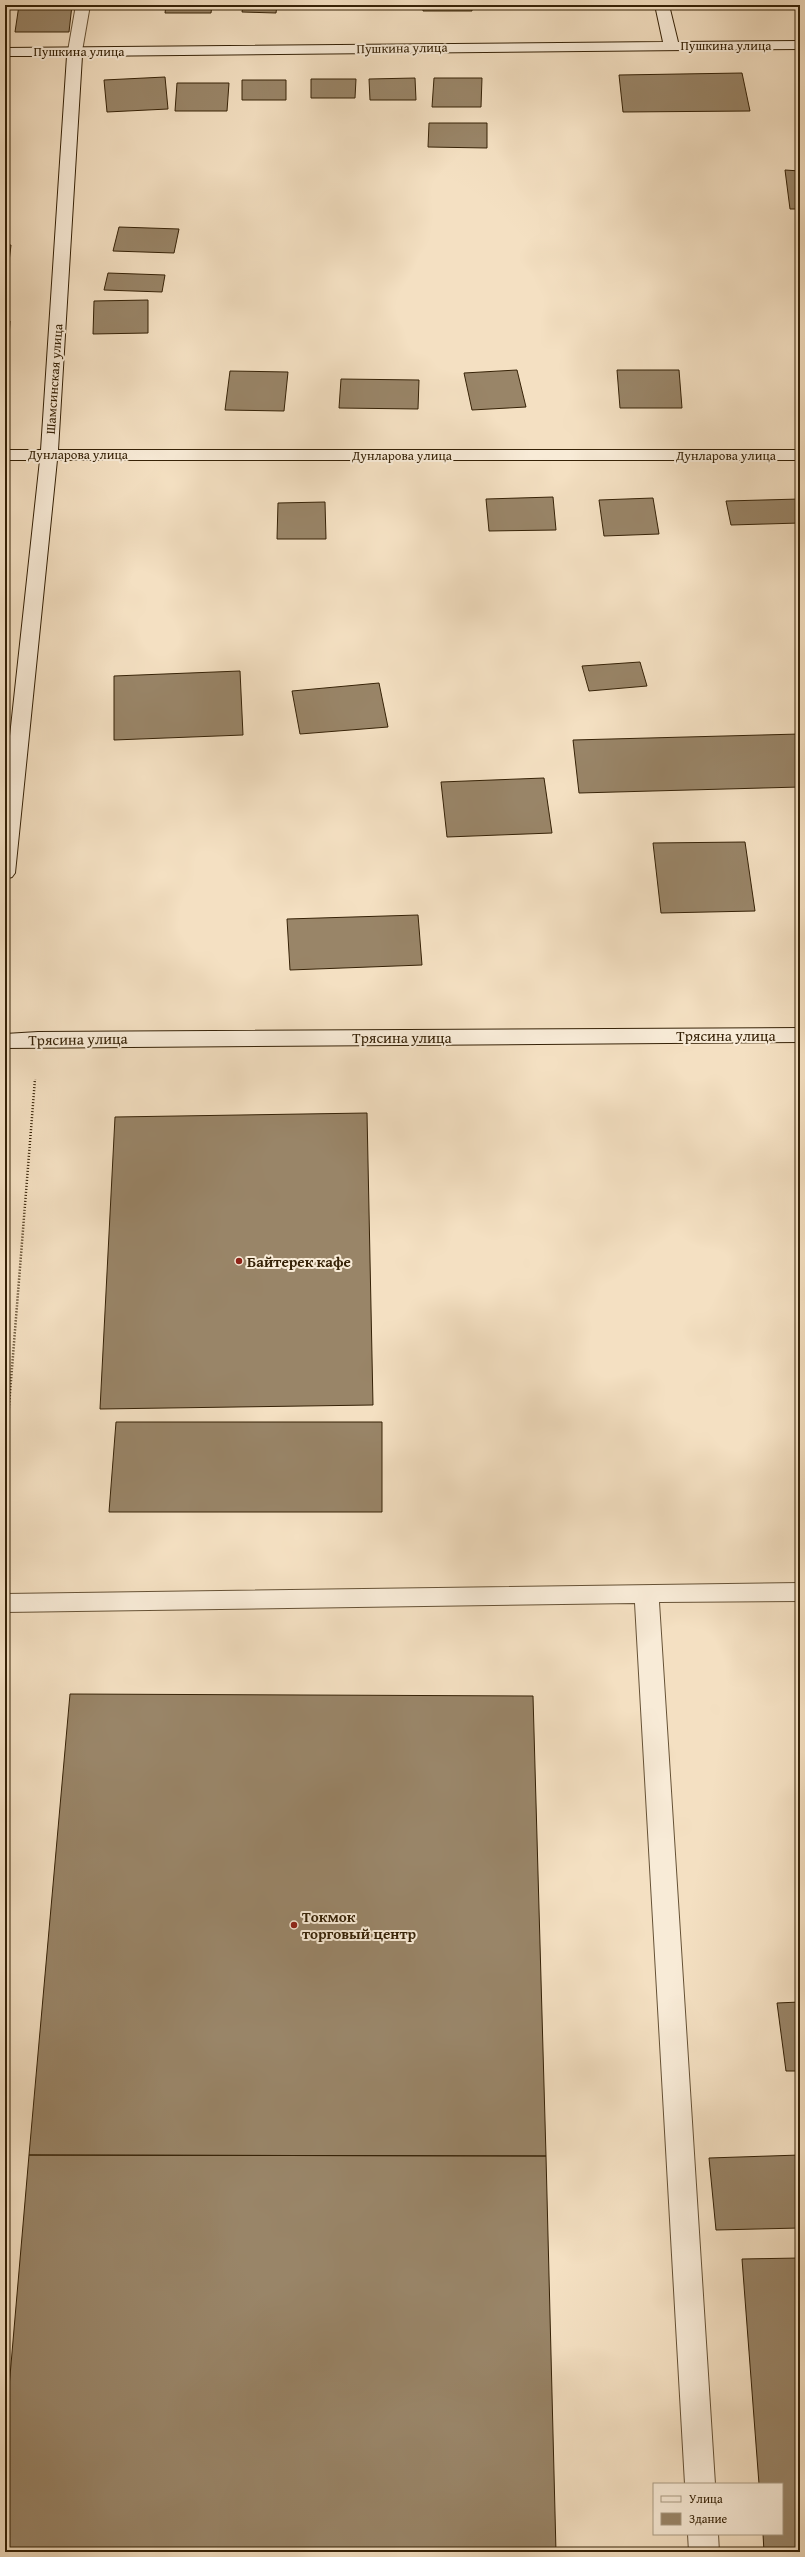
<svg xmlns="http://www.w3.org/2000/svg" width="805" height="2557" viewBox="0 0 805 2557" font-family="'Gentium Book Plus',serif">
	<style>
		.building { fill: #998568; stroke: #362207 }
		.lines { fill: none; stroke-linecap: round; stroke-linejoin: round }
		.lane-casing { stroke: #665236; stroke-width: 2 }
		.street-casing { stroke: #665236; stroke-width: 2 }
		.secondary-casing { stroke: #362207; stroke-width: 2 }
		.path { stroke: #362207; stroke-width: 2.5; stroke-dasharray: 1 2; stroke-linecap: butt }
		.lane { fill: #f8ebd7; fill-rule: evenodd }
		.street { fill: #f8ebd7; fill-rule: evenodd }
		.secondary { fill: #f8ebd7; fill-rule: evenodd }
		.poi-dot { fill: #8f2418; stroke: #f8ebd7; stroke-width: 1.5 }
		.labels { text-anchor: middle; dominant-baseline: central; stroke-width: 4; stroke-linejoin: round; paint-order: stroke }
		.far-street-label { font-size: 13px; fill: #362207; stroke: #f8ebd7 }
		.street-label { font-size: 15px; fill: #362207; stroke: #f8ebd7 }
		.poi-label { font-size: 15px; font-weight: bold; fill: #362207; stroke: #f8ebd7; text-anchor: start }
	</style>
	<rect width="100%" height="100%" fill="#f4e0c2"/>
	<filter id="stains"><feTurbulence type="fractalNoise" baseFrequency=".005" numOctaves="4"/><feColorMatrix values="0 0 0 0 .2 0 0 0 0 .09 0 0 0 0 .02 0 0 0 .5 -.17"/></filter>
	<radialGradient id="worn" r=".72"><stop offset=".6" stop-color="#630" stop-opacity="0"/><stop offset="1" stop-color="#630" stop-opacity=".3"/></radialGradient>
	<path class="building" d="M19 5H72L69 32H15Z
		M166 5H212L211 13H165Z
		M243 5H277L276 13 242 12Z
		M423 5H472V11H423Z
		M742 73 750 111 623 112 619 75Z
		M165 77 168 109 107 112 104 80Z
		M415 78 416 100H370L369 79Z
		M434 78H482L481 107H432Z
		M311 79H356L355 98H311Z
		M242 80H286V100H242Z
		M177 83H229L227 111H175Z
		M429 123H487V148L428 147Z
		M785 170 800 171V209H790Z
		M119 227 179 229 174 253 113 251Z
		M5 245H11L9 262 5 263Z
		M108 273 165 275 162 292 104 290Z
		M148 300V333L93 334 94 301Z
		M5 321H10L7 370H5Z
		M517 370 526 407 472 410 464 373Z
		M617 370H679L682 408H620Z
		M230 371 288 372 284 411 225 410Z
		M341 379 419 380 418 409 339 408Z
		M553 497 556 530 489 531 486 499Z
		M653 498 659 534 604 536 599 500Z
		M800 499V523L731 525 726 501Z
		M325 502 326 539H277L278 503Z
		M640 662 647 686 589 691 582 666Z
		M240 671 243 735 114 740V676Z
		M379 683 388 727 300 734 292 691Z
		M800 734V787L579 793 573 740Z
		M544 778 552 833 447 837 441 782Z
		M745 842 755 911 661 913 653 843Z
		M418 915 422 965 290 970 287 919Z
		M367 1113 373 1405 100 1409 115 1117Z
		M116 1422H382V1512H109Z
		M70 1694 533 1696 546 2156 29 2155Z
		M800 2002V2071H786L777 2003Z
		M29 2155 546 2156 556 2552H5V2434Z
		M800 2155V2228L716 2230 709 2158Z
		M800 2258V2552H764L763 2534H782V2484H759L742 2259Z"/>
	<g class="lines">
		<g class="lane-casing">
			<path id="lane" d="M800 1583V1601L659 1602 715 2484H685L635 1603 5 1612V1594Z
				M688 2534H718L719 2552H689Z"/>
		</g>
		<g class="street-casing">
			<path id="street" d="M76 5H90L82 51 75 55 68 51Z"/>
		</g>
		<g class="secondary-casing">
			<path id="secondary" d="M655 5H669L678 42 800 41V49L82 56 58 450H800V460H57L15 873 12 877 5 879V782L40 460H5V450H41L67 56H5V48L663 42Z
				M800 1028V1042L5 1048V1034L38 1032Z"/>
		</g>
		<path class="path" d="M5 1456 35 1079"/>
		<use href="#lane" class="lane"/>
		<use href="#street" class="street"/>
		<use href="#secondary" class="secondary"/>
	</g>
	<g class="poi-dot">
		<circle cx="239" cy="1261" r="4"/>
		<circle cx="294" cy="1925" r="4"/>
	</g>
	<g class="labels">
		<g class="far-street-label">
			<text x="726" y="45">Пушкина улица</text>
			<text transform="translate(402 48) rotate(-1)">Пушкина улица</text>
			<text x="79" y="51">Пушкина улица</text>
			<text transform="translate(54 379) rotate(-86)">Шамсинская улица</text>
			<text x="78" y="454">Дунларова улица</text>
			<text x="402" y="455">Дунларова улица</text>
			<text x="726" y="455">Дунларова улица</text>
		</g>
		<g class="street-label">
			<text x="726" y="1035">Трясина улица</text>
			<text x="402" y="1037">Трясина улица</text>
			<text transform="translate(78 1039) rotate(-1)">Трясина улица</text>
		</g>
		<g class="poi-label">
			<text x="247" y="1261">Байтерек кафе</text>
			<text x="302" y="1916">Токмок<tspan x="302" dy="17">торговый центр</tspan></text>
		</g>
	</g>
	<rect width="805" height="2557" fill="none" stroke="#f4e0c2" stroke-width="20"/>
	<rect x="6" y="6" width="793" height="2545" fill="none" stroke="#362207" stroke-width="2"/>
	<rect x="10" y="10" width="785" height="2537" fill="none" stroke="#362207"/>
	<rect x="653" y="2483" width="130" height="52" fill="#f8ebd7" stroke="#aa9b84"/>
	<rect x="661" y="2496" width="20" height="6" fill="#f8ebd7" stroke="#aa9b84"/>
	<text x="689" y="2503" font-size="12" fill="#362207">Улица</text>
	<rect x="661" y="2513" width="20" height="12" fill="#998568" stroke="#aa9b84"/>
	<text x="689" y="2523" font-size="12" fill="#362207">Здание</text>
	<rect width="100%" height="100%" filter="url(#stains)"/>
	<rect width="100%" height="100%" fill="url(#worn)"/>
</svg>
